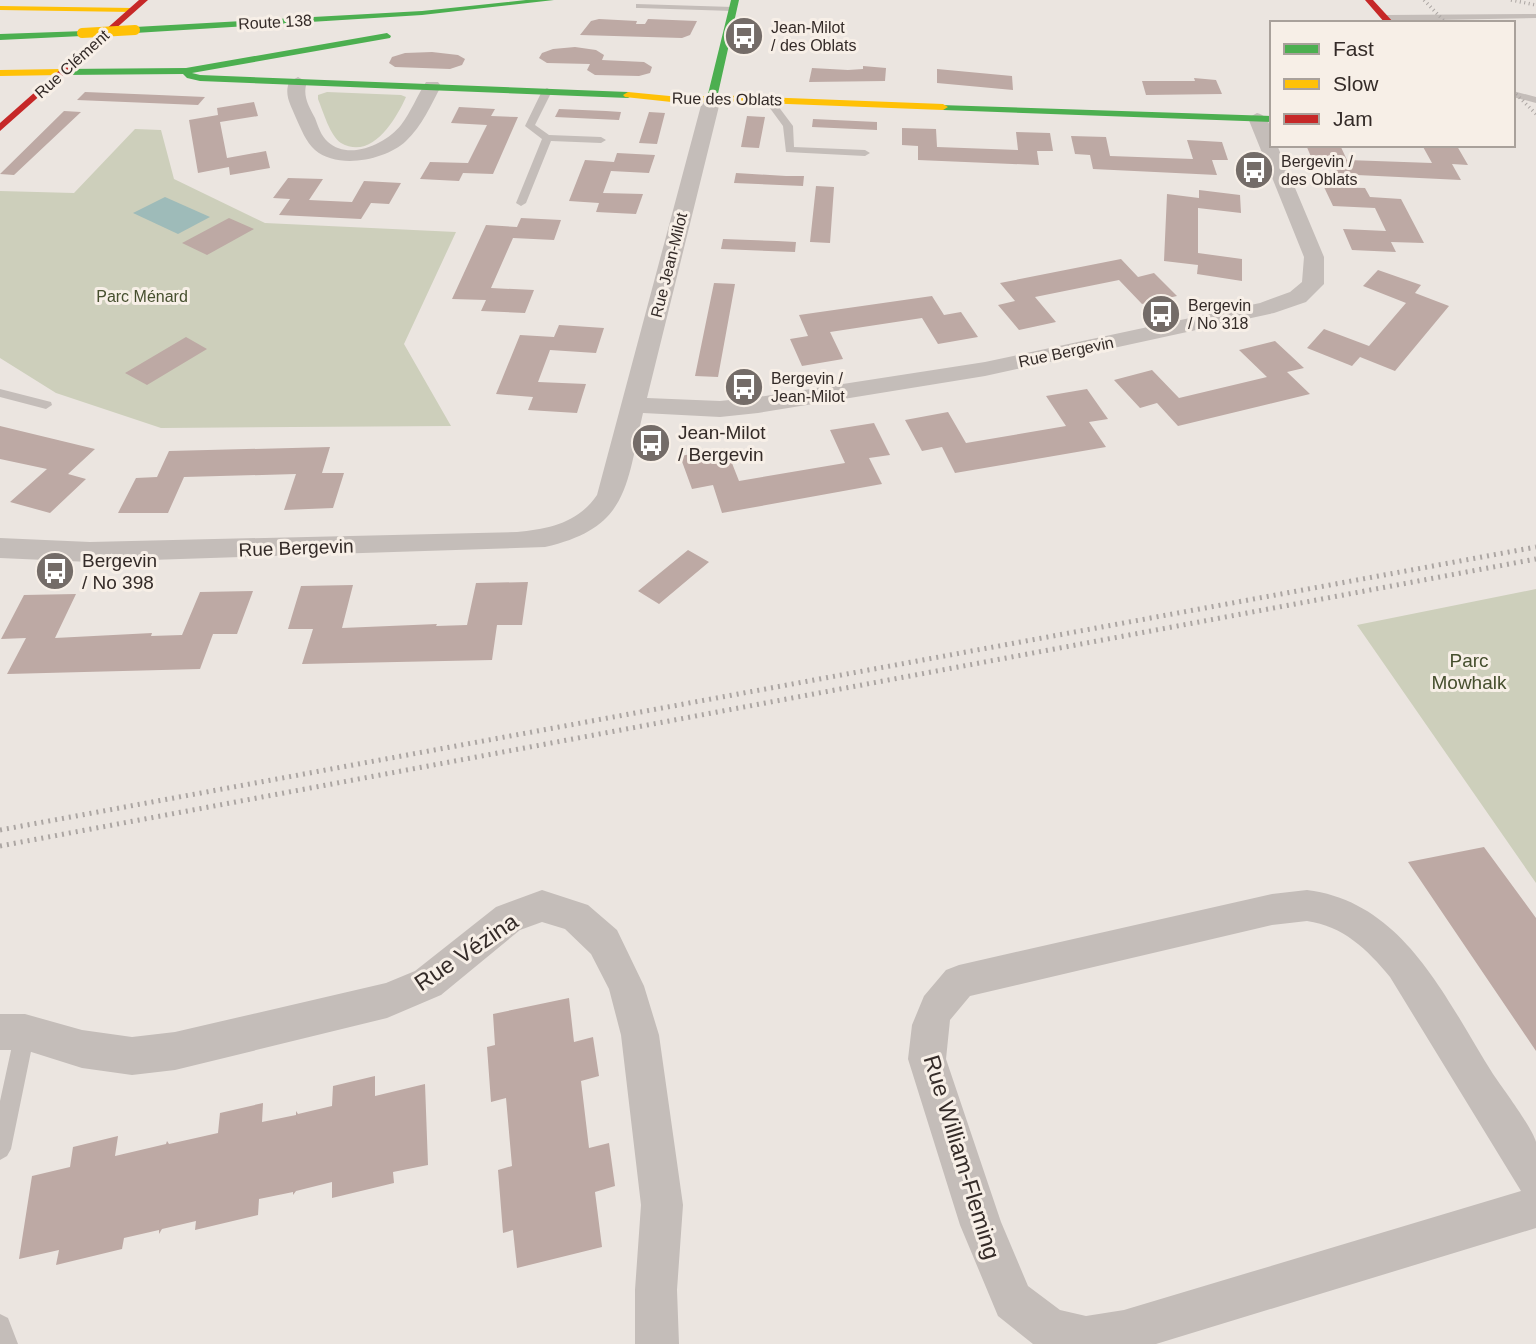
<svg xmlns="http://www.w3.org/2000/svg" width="1536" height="1344" viewBox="0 0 1536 1344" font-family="Arial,sans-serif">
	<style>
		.green { fill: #cdcfbb }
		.water { fill: #9ebbb9 }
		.building { fill: #bda9a4 }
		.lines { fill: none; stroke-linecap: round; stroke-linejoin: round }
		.lane { fill: #c4bdb9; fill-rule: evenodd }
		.street { fill: #c4bdb9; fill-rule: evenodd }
		.fast { fill: #4caf50; fill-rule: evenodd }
		.slow { fill: #ffc107; fill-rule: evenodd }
		.jam { fill: #c62828; fill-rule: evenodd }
		.rail-far1 { stroke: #aca6a3; stroke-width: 3.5; stroke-dasharray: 1 3.5; stroke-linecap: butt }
		.rail { stroke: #aca6a3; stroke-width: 5; stroke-dasharray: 2 5; stroke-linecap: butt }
		.slow-bridge { stroke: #ffc107; stroke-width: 10 }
		.labels { text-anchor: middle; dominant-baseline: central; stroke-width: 6; stroke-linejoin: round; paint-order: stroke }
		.far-street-label { font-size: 16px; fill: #342b28; stroke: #f7efe7 }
		.far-poi-label { font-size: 16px; fill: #342b28; stroke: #f7efe7; text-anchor: start }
		.far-park-label { font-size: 16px; fill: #464f2e; stroke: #f7efe7 }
		.poi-label { font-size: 19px; fill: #342b28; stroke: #f7efe7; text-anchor: start }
		.street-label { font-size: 19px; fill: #342b28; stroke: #f7efe7 }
		.park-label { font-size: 19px; fill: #464f2e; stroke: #f7efe7 }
		.near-street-label { font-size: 23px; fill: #342b28; stroke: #f7efe7 }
	</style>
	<rect width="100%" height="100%" fill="#ebe5e0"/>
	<path class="green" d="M327 92 401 95 406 97C396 119 372 161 341 143 330 136 323 111 318 99V95Z
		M135 129 161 130 174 179 265 223 456 232 404 344 451 426 161 428 56 393 0 358V191L74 193Z
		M1536 589V883L1357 625Z"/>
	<path class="water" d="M165 197 210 217 178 234 133 213Z"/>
	<path class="building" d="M599 19 637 21 636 24H645L648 19 697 21 690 35 682 38 580 35 591 21Z
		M575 47 596 50 604 55 602 60 644 62 652 67 650 73 639 76 595 75 587 70 590 64 547 63 539 58 542 53 553 49Z
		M432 52 458 55 465 59 462 65 450 69 395 67 389 63 392 57 405 53Z
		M863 66 886 68 885 81 809 82 812 68 848 70 863 69Z
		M937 69 1012 76 1013 90 937 83Z
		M1194 78 1216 80 1222 94 1146 95 1142 81H1195Z
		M85 92 159 95 205 97 198 105 77 100Z
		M254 102 258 116 220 122 227 158 266 151 270 168 230 175 229 167 198 173 189 120 218 115 217 108Z
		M459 107 495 109 491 116 518 117 493 174 463 173 459 181 420 179 430 162 468 163 487 125 451 123Z
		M559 109 606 111 621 112 619 120 555 117Z
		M64 111 81 112 14 175 0 174Z
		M649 112 665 113 657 144 639 143Z
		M747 116 765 117 759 148 741 147Z
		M813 119 877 122V130L812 127Z
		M902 128 936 129 937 147 1018 150 1016 132 1050 133 1053 151H1037L1039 165 918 160V146L902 145Z
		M1071 136 1106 137 1110 156 1193 159 1187 140 1222 142 1228 160H1212L1217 175 1093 169 1090 155 1075 154Z
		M1306 145H1340L1347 160 1432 163 1422 145 1457 146 1468 165 1452 164 1461 180 1336 174 1329 159H1312Z
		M617 153 655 155 649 173 611 171 603 193 643 194 636 214 596 212 599 203 569 201 585 160 614 162Z
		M736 173 786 176H804L803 186 734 183Z
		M288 178 323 179 309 200 352 202 364 181 401 183 389 204 371 203 361 219 279 215 290 199 273 198Z
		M816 186 834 187 830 243 810 242Z
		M1324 187 1365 188 1370 197 1401 199 1424 243 1391 242 1396 252 1352 250 1343 229 1386 231 1375 208 1333 206Z
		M1199 190 1240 195 1241 213 1198 208V253L1242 259V281L1197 274 1198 265 1164 261 1167 194 1199 198Z
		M229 218 254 229 207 255 182 243Z
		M521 218 561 220 554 240 513 238 491 288 534 290 525 313 481 311 486 300 452 299 486 225 517 227Z
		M723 239 777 241 796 242 795 252 721 249Z
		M1121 259 1138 277 1154 273 1177 296 1142 304 1119 280 1035 297 1056 322 1019 330 998 305 1015 301 1000 283Z
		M1378 270 1421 285 1415 293 1449 306 1395 371 1360 357 1352 366 1307 348 1324 329 1369 346 1406 303 1363 286Z
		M714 283 735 284 718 377 695 376Z
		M932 296 944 315 961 312 978 337 938 344 922 318 830 332 843 359 802 366 790 339 808 336 799 315Z
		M559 325 604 328 596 353 550 350 538 382 586 384 577 413 528 410 533 397 496 394 520 335 554 337Z
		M186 337 207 349 147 385 125 373Z
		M1275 341 1304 368 1287 372 1310 394 1178 426 1157 403 1140 408 1114 380 1152 370 1179 398 1267 377 1239 350Z
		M1087 389 1108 419 1089 422 1106 447 955 473 942 447 922 451 905 420 948 412 966 443 1066 426 1046 396Z
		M874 423 890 455 869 458 882 484 722 513 713 485 692 489 680 456 726 448 739 481 845 463 830 430Z
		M0 426 95 449 68 474 86 479 50 513 10 502 47 469 0 459Z
		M330 447 322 473H344L333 508 284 510 296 474 184 477 168 513H118L136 478 157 477 169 451Z
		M688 550 709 562 659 604 638 591Z
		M528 582 522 625H497L492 660 302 664 313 629H288L301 586 353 585 342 628 437 624 436 626 467 625 476 583Z
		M253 591 237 634H213L200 669 7 674 26 638 1 639 24 595 76 594 55 638 152 633 151 636 182 635 200 592Z
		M1484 847 1536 918V1051L1408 862Z
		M569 998 574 1042 593 1037 599 1076 581 1081 589 1148 609 1143 615 1186 595 1192 602 1247 517 1268 513 1230 503 1233 498 1170 512 1166 506 1098 491 1102 487 1047 495 1045 493 1014Z
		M375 1076V1096L425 1084 428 1165 393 1172 394 1183 332 1198V1182L296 1191 293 1195V1192L259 1199 258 1215 195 1230 196 1221 162 1229 159 1234V1230L124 1238 122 1249 56 1265 59 1250 19 1259 32 1176 70 1167 73 1147 118 1136 115 1156 166 1144 167 1141 169 1144 218 1133 220 1113 263 1103 262 1122 296 1115V1111L298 1114 332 1106 333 1086Z"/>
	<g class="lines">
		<path class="lane" d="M636 4 733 7 737 9 733 11 639 8H636Z
			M1536 14V18L1386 21 1382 18 1386 15Z
			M547 88 552 91 535 125 549 135 601 137 606 140 601 143 551 141 526 203 521 206 516 203 542 139 525 126 542 91Z
			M1513 91 1536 97V103L1513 97Z
			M766 98H772L793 126 794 147 865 150 870 153 865 156 786 152 783 126 764 100Z
			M0 389 51 402 52 405 46 409 0 397Z
			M25 1022 32 1025 35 1032 11 1149 7 1156 0 1160V1101L15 1032 18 1025Z
			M0 1314 8 1318 18 1344H0Z"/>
		<path class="street" d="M298 77 307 82C302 96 309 106 315 118 318 126 321 136 328 142 349 161 386 144 401 125 411 112 417 96 426 82H438L441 86C431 105 422 126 406 141 386 160 338 170 315 150 306 142 301 129 296 118 291 105 284 96 289 82Z
			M712 93 721 98 647 398 720 401 758 397 985 362 1260 303 1290 292 1302 282 1304 257 1248 118 1257 113C1271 116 1272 133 1272 145H1277L1324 257V284L1306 302 1274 313 985 376 758 413 720 417 643 413C626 486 629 528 545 547L90 562 0 558V538L90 542 517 532C549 529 578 523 597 495L703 98Z
			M542 890 588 905 617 930 644 986 659 1035 683 1205 677 1290 679 1344H635V1290L641 1205 621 1035 609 989 591 954 565 929 542 922 520 930 441 995 387 1018 175 1070 132 1075 82 1068 25 1050H0V1014H25L82 1030 132 1037 175 1032 386 983 415 971 496 907Z
			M1307 890C1405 902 1446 1000 1493 1074 1503 1089 1532 1127 1536 1142 1536 1161 1536 1206 1536 1228L1156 1344H1033L998 1316 960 1225 908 1059 912 1025 924 996 946 970 959 965 1272 894ZM1307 921C1343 926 1367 949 1390 977L1521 1191 1124 1310 1086 1316 1060 1310 1028 1286 1001 1222 946 1059 950 1020 970 996 1272 925Z"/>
		<path class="fast" d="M526 0H554L422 15 135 33 131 30 135 27 422 11Z
			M731 0H739L717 98 712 101 707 98Z
			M85 31 86 33 82 36 0 40V34Z
			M387 33 391 36 390 38 192 73 200 75 628 92 633 95 628 98 200 81 187 78 183 74 62 75 58 72 62 69 186 68Z
			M940 105 1272 116V122L943 110 938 107Z"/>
		<path class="slow" d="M0 6 132 8 136 10 132 12 0 10Z
			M0 70 62 69 66 72 62 75 0 76Z
			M628 92 690 98 712 95 943 104 948 107 943 110 712 101 690 104 625 97 623 95Z"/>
		<path class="jam" d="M139 0H148L0 131V123Z
			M1365 0H1373L1394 23H1385Z"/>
		<path class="rail-far1" d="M1424 0 1446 23
			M1511 0 1536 5
			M1513 91 1536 114"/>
		<path class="rail" d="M0 830 1536 547
			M0 846 1536 559"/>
		<path class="slow-bridge" d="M82 33 135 30"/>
	</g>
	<defs>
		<g id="bus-disc" transform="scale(2.0125)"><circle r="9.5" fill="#746c68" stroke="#f7efe7"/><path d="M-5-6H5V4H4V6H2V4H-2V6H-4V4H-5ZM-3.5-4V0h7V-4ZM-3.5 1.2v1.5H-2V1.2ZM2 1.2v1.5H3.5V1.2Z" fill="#fff"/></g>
	</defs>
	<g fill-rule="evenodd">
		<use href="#bus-disc" x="744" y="36"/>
		<use href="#bus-disc" x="1254" y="170"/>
		<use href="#bus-disc" x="1161" y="314"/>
		<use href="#bus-disc" x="744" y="387"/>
		<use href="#bus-disc" x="651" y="443"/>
		<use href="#bus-disc" x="55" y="571"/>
	</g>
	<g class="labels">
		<g class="far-street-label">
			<text transform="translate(275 22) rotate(-3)">Route 138</text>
			<text transform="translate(72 64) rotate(-42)">Rue Clément</text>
			<text transform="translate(727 99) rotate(1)">Rue des Oblats</text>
			<text transform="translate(669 265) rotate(-76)">Rue Jean-Milot</text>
			<text transform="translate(1066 352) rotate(-12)">Rue Bergevin</text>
		</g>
		<g class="far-poi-label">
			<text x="771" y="27">Jean-Milot<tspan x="771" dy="18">/ des Oblats</tspan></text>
			<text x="1281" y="161">Bergevin /<tspan x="1281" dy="18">des Oblats</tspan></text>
			<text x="1188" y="305">Bergevin<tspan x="1188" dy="18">/ No 318</tspan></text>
			<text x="771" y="378">Bergevin /<tspan x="771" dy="18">Jean-Milot</tspan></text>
		</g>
		<g class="far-park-label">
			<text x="142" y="296">Parc Ménard</text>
		</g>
		<g class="poi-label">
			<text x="678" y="432">Jean-Milot<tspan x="678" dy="22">/ Bergevin</tspan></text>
			<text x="82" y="560">Bergevin<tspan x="82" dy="22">/ No 398</tspan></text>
		</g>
		<g class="street-label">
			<text transform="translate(296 548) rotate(-2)">Rue Bergevin</text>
		</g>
		<g class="park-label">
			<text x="1469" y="660">Parc<tspan x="1469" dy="22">Mowhalk</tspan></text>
		</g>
		<g class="near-street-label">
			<text transform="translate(466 952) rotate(-34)">Rue Vézina</text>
			<text transform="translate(962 1157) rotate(73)">Rue William-Fleming</text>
		</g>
	</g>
	<rect x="1270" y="21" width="245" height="126" fill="#f7efe7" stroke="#a9a19b" stroke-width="2"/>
	<rect x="1284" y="44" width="35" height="10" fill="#4caf50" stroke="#a9a19b" stroke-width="2"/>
	<text x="1333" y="56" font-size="21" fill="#342b28">Fast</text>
	<rect x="1284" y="79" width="35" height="10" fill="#ffc107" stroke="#a9a19b" stroke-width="2"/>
	<text x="1333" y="91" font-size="21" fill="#342b28">Slow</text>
	<rect x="1284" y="114" width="35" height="10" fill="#c62828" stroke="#a9a19b" stroke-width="2"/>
	<text x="1333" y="126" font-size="21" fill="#342b28">Jam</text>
</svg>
